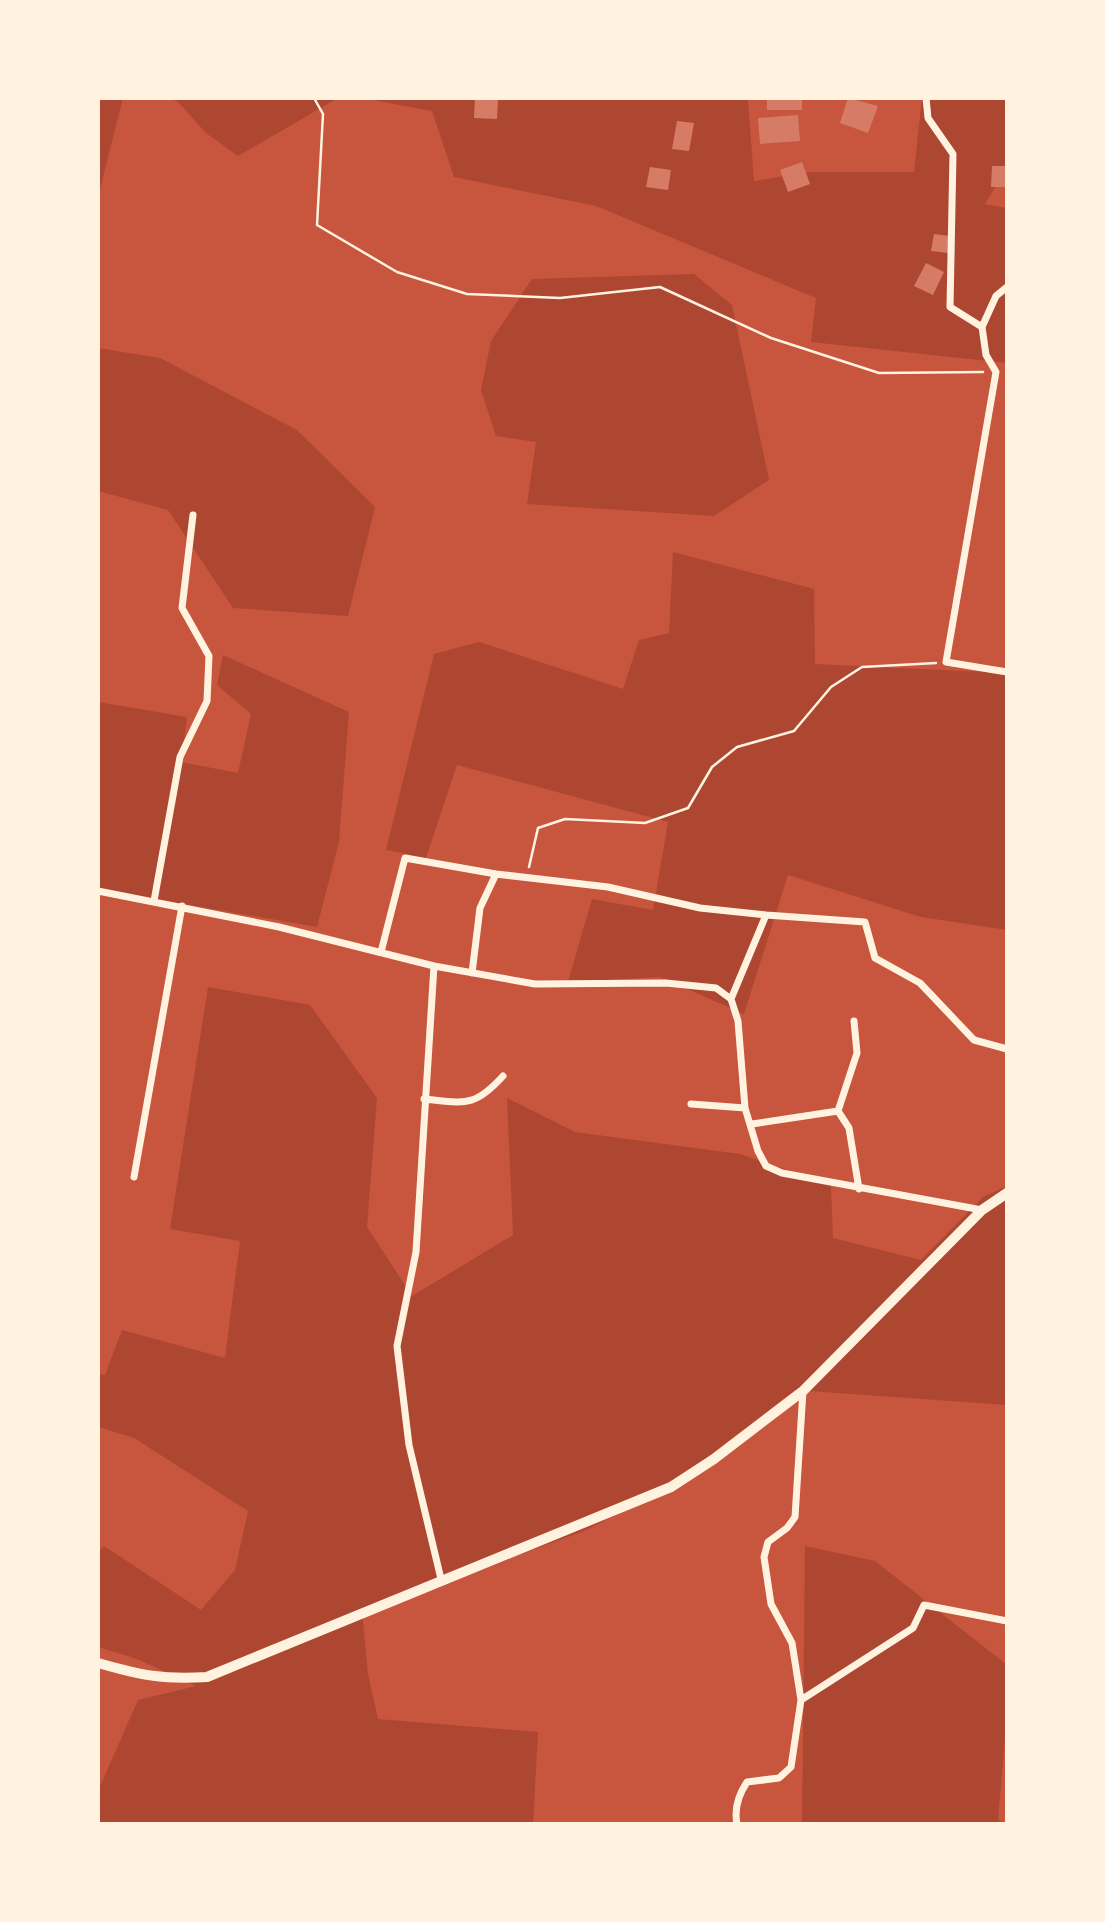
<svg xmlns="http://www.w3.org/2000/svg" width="1105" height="1922" viewBox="0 0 1105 1922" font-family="Jost,sans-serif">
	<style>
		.green { fill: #ae4732 }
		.building { fill: #d67c66 }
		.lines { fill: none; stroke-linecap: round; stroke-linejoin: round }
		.path { stroke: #fff3e0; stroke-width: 2.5 }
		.minor { stroke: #fff3e0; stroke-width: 7 }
		.tertiary { stroke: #fff3e0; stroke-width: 10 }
	</style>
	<rect width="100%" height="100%" fill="#c8553d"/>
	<path class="green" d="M98 98H123L98 197Z
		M162 98H338L238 156 206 133 177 101Z
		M362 98H748L754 181 812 172H914L922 98H1007V168L985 204 1007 208V363L811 342 816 298 596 206 454 177 432 111Z
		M694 274 732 305 769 480 714 516 527 504 536 442 496 436 481 390 491 341 532 279Z
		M98 348 160 358 297 430 375 507 348 616 233 608 168 510 98 491Z
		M673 552 814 589 815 664 1007 673V930L921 917 788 875 744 1014 660 977 568 982 592 899 653 910 668 822 457 765 426 858 386 850 434 654 479 642 623 689 639 640 669 633Z
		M223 655 349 712 339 842 317 927 98 889V702L187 717 181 762 238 773 251 714 217 685Z
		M208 987 310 1005 377 1098 367 1227 412 1296 513 1235 507 1098 575 1132 740 1154 831 1185 833 1238 921 1260 983 1197 1007 1186V1405L795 1390 663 1491 584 1531 362 1612 368 1674 378 1719 538 1732 533 1824H98V1784H101L138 1700 196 1686 137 1659 98 1647V1552L104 1546 201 1610 235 1570 248 1511 134 1438 98 1427V1373L105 1375 122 1330 225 1358 240 1241 170 1229Z
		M805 1546 875 1561 1007 1665V1715L998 1820 1007 1824H802Z"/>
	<path class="building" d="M475 98H498L497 119 474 118Z
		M767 98H802V110H767Z
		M848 98 878 106 868 133 840 123Z
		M798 115 800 141 760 144 758 118Z
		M677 121 694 123 689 151 672 149Z
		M802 162 810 184 788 192 780 170Z
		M992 166H1007V187H991Z
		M650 167 671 170 668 190 646 187Z
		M934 234 950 236 948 253 931 251Z
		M926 263 944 272 933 295 914 286Z"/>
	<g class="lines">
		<path class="path" d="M314 98 323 114 317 225 397 272 467 294 560 298 660 287 771 338 879 373 983 372
			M529 867 538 828 565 819 645 823 688 808 712 767 737 747 794 731 831 687 862 667 936 663"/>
		<path class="minor" d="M926 98 928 118 953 154 950 307 982 327 986 355 996 372 946 662 1007 672
			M982 327 996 296 1007 287
			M98 891 279 927 434 966 535 984 666 983 716 988 731 999 738 1021 745 1108 758 1151 766 1166 782 1173 982 1210
			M154 901 180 757 207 701 209 656 182 608 193 515
			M381 952 405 858 496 874 608 887 700 908 766 915
			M434 966 416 1252 397 1346 409 1445 441 1579
			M472 973 480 908 496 874
			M731 999 766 915 865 922 875 958 920 983 974 1040 1007 1049
			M854 1021 857 1053 838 1111 849 1128 859 1189
			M424 1099C465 1103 474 1108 503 1076
			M691 1104 745 1108
			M752 1124 838 1111
			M134 1177 182 906
			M801 1700 913 1628 924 1605 1007 1621
			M737 1824C734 1809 739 1794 747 1782L779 1778 791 1767 801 1700 792 1643 771 1604 764 1557 768 1542 787 1528 795 1517 803 1391"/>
		<path class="tertiary" d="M98 1663C140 1675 163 1680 207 1677L671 1487 714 1459 803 1391 982 1210 1007 1193"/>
	</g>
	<rect width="1105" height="1922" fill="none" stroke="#fff3e0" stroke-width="200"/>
</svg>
